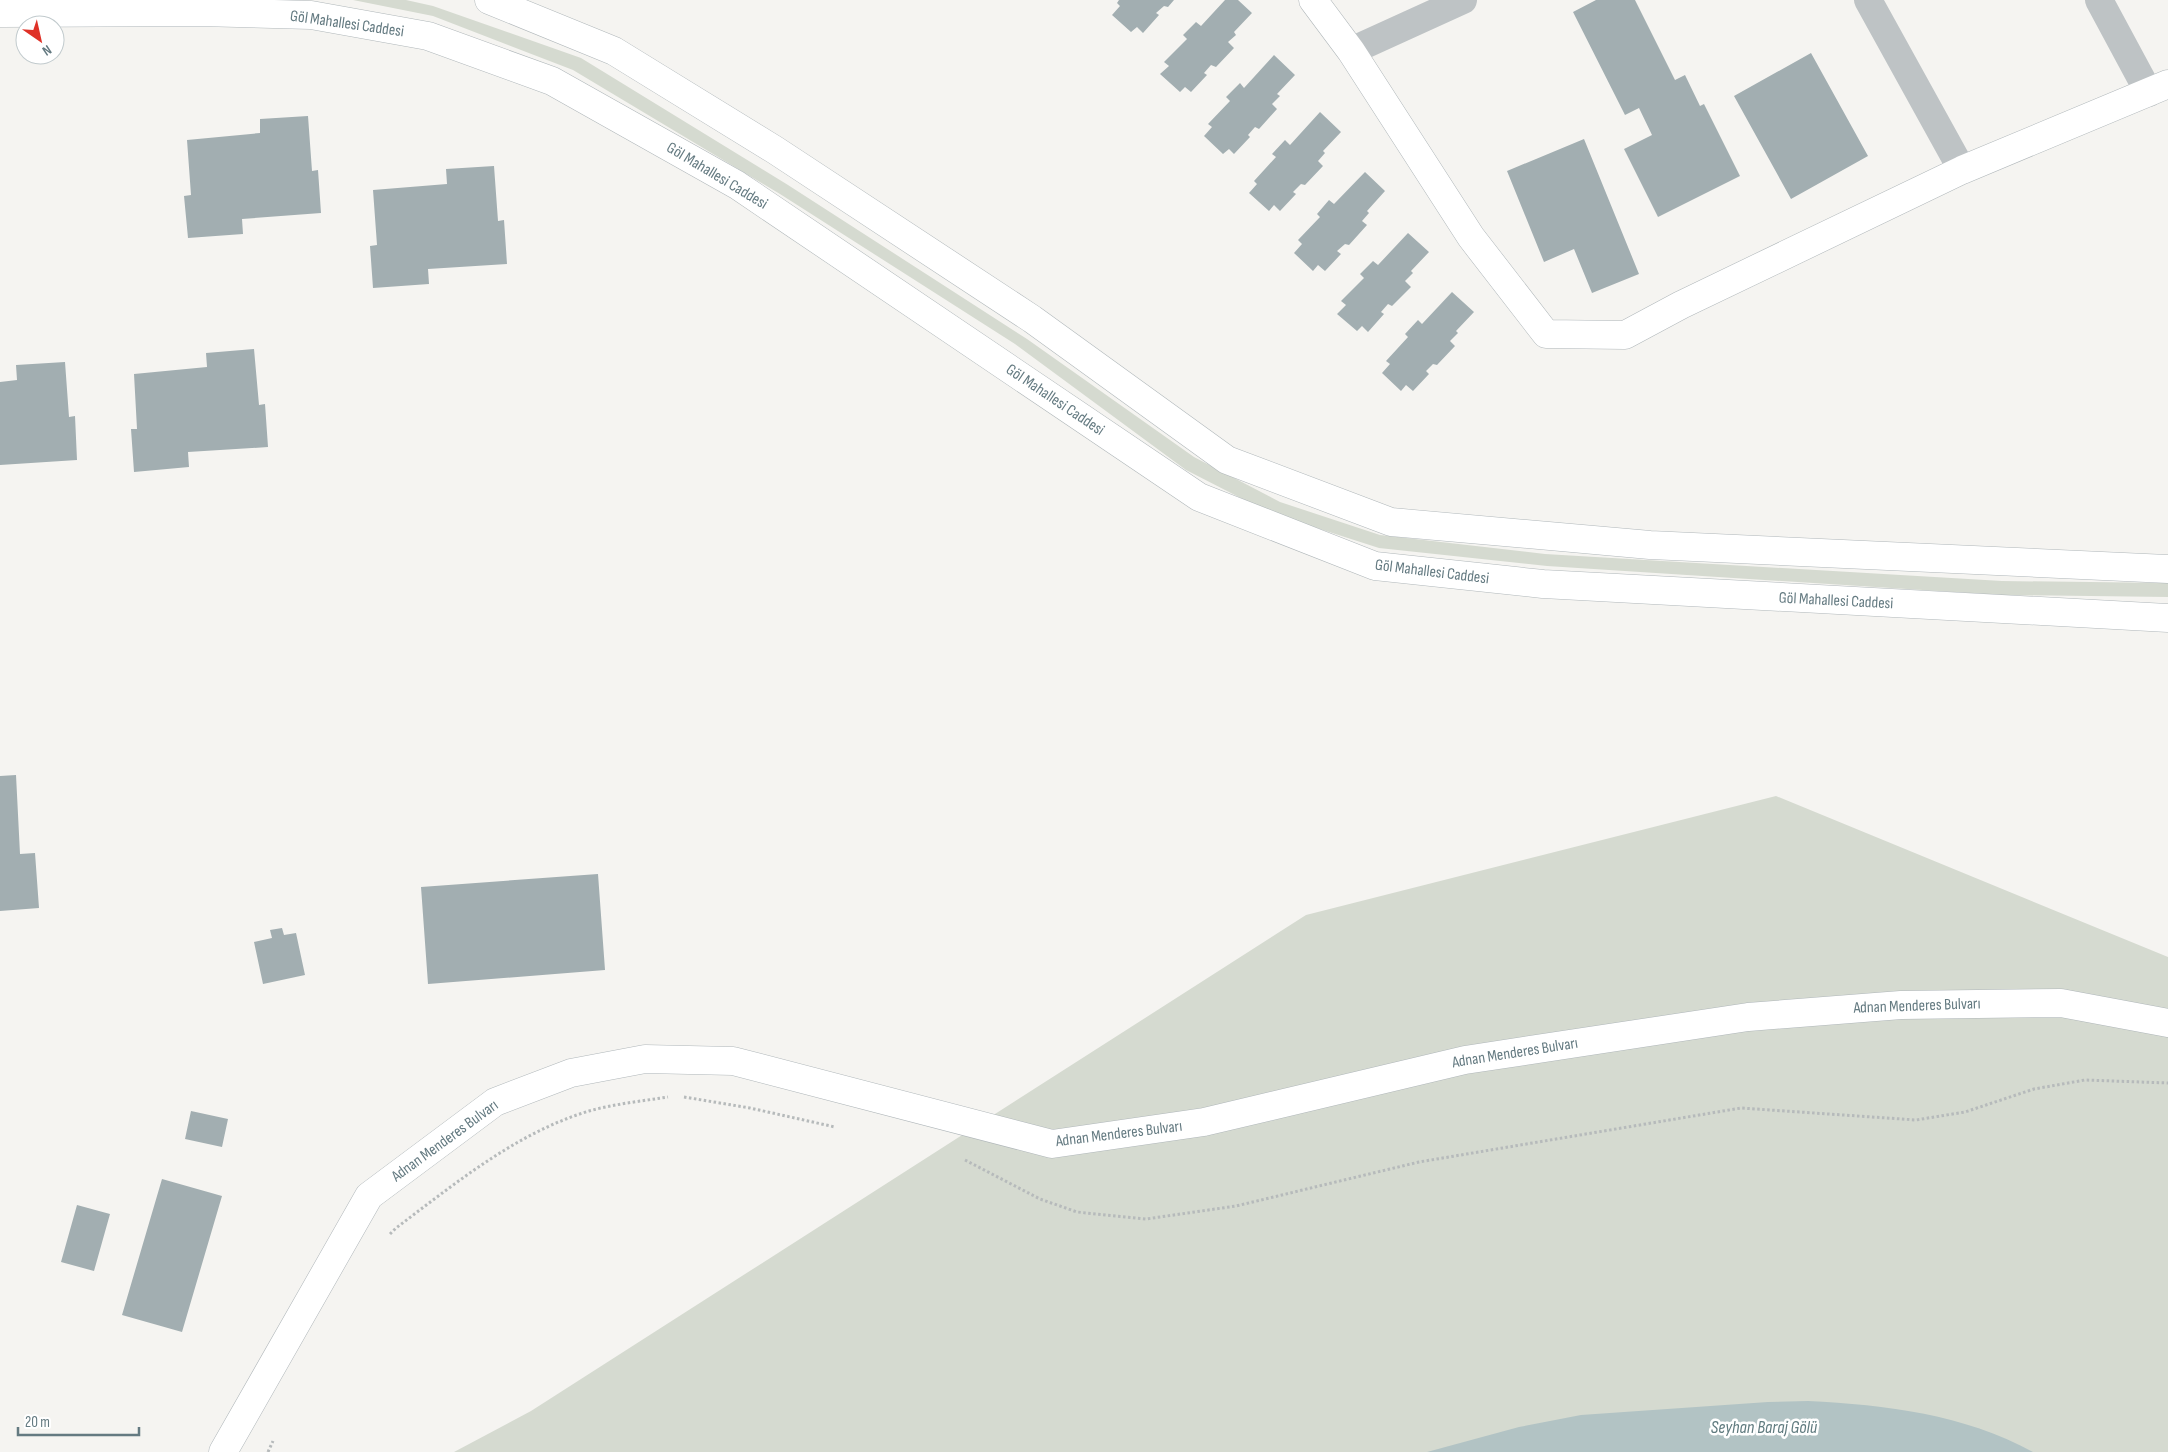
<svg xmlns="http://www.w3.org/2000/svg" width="2168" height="1452" viewBox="0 0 2168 1452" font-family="'Sofia Sans Condensed',sans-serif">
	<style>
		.green { fill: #d5dad0 }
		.water { fill: #b2c3c4 }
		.building { fill: #a2aeb1 }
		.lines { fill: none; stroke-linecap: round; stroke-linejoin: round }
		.secondary-casing { stroke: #b0b7ba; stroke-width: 29 }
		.path { stroke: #b6babb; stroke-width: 3; stroke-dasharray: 2.5 2.5; stroke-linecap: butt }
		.street { stroke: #bec3c5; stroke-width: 28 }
		.secondary { stroke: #fff; stroke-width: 28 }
		.labels { text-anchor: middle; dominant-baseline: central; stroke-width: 5; stroke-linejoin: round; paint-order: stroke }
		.street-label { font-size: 16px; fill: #647a81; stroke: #fff }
		.water-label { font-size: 18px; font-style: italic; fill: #607b7f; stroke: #fff }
	</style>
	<rect width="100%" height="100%" fill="#f5f4f1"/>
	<path class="green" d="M353 0H406L433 6 581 58 788 185 1027 339 1194 457 1280 502 1380 535 1545 554 2002 581 2168 583V597L2001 595 1547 566 1379 548 1270 513 1186 470 1015 344 780 194 573 70 433 16Z
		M1776 796 2168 957V1452H454L531 1411 1306 915Z"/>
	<path class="water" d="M1808 1401C1887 1405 1963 1414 2033 1452H1427L1519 1427 1581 1415 1768 1402Z"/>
	<path class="building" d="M1119 0H1174L1168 7 1164 6 1156 13 1159 15 1143 33 1137 27 1131 32 1112 15 1120 6 1117 3Z
		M1225 0H1238L1252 13 1234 32 1236 35 1228 42 1234 48 1216 67 1211 65 1204 73 1207 75 1191 92 1185 87 1180 92 1160 74 1169 66 1164 62 1187 39 1183 35 1196 22 1201 26Z
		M1596 0H1635L1675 80 1685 75 1700 106 1704 104 1740 176 1658 217 1624 149 1652 135 1639 108 1625 115 1573 12Z
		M1811 53 1868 156 1791 199 1734 96Z
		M1274 55 1295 75 1277 94 1280 96 1272 104 1277 109 1259 129 1255 127 1248 135 1250 137 1234 154 1229 149 1223 154 1204 136 1212 127 1208 124 1230 101 1226 97 1240 83 1244 88Z
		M1320 112 1341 132 1323 151 1325 153 1318 161 1323 166 1305 185 1301 184 1293 192 1296 194 1280 211 1274 205 1269 211 1249 193 1257 184 1254 181 1276 157 1272 154 1285 140 1290 145Z
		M308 116 312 171 318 170 321 213 242 219 243 234 188 238 184 196 191 195 187 140 260 133V119Z
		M1584 139 1639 274 1592 293 1574 249 1544 262 1507 171Z
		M494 166 498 221 504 220 507 264 428 269 429 284 373 288 370 246 377 245 373 190 447 184 446 169Z
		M1365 172 1385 191 1367 211 1369 213 1362 221 1367 225 1349 245 1345 244 1337 251 1341 254 1325 271 1318 265 1313 271 1294 253 1302 244 1298 240 1320 217 1317 214 1329 200 1334 204Z
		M1408 233 1429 252 1411 271 1413 273 1405 281 1411 287 1392 306 1388 304 1381 312 1384 314 1368 332 1362 326 1357 331 1337 314 1346 305 1341 301 1364 278 1360 274 1373 261 1378 265Z
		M1452 292 1474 312 1456 331 1458 333 1450 341 1455 346 1437 365 1433 364 1426 371 1429 374 1413 391 1406 385 1401 391 1382 373 1390 364 1386 361 1408 337 1405 334 1418 320 1422 324Z
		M254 349 259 405 265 404 268 447 188 452 189 467 134 472 131 429H137L134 374 207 367 206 353Z
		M65 362 69 417 75 416 77 460 0 465V382L17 380 16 365Z
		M16 775 20 854 35 853 39 908 0 911V776Z
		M598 874 605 970 428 984 421 887Z
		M282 928 284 935 296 933 305 975 263 984 254 942 272 938 270 930Z
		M191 1111 228 1119 222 1147 185 1139Z
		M162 1179 222 1196 182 1332 122 1315Z
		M77 1205 110 1214 94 1271 61 1262Z"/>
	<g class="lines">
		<g class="secondary-casing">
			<path id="secondary" d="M489 0 614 51 775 150 1032 319 1227 460 1391 522 1650 545 2168 569
				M1313 0 1351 51 1471 237 1546 334 1625 335 1681 305 1962 170 2168 84
				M0 13 200 12 311 15 428 36 552 81 737 185 1199 497 1375 566 1543 584 2168 618
				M223 1452 369 1196 495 1102 571 1073 645 1059 733 1061 1052 1144 1204 1122 1465 1060 1748 1017 1901 1005 2061 1003 2168 1023"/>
		</g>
		<path class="path" d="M684 1097 750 1108 835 1127
			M965 1160 1040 1199 1077 1212 1146 1219 1236 1206 1419 1162 1741 1108 1916 1120 1965 1112 2034 1089 2085 1080 2168 1083
			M390 1234 396 1228C456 1183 516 1133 589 1111 614 1104 642 1101 668 1097
			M268 1452 273 1441"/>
		<path class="street" d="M1868 0 1962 170
			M2099 0 2149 93
			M1351 51 1463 0"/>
		<use href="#secondary" class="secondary"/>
	</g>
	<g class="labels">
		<g class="street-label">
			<text transform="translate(347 24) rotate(8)">Göl Mahallesi Caddesi</text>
			<text transform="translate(717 176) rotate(31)">Göl Mahallesi Caddesi</text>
			<text transform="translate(1055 400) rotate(34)">Göl Mahallesi Caddesi</text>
			<text transform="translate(1432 572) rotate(7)">Göl Mahallesi Caddesi</text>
			<text transform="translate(1836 601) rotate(3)">Göl Mahallesi Caddesi</text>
			<text transform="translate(1917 1006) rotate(-2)">Adnan Menderes Bulvarı</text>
			<text transform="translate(1515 1053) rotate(-9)">Adnan Menderes Bulvarı</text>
			<text transform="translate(1119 1134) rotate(-7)">Adnan Menderes Bulvarı</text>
			<text transform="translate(445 1141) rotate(-36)">Adnan Menderes Bulvarı</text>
		</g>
		<g class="water-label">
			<text x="1764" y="1427">Seyhan Baraj Gölü</text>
		</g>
	</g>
	<g transform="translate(40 40) rotate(146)"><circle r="24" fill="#ffffff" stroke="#c1cacd"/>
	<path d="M0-4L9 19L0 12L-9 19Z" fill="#df3127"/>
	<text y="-8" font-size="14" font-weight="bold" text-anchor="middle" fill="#647a81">N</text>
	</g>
	<path d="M18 1427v8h121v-8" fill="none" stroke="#647a81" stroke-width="2.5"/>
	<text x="25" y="1427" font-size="15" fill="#647a81" stroke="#ffffff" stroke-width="4" paint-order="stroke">20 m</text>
</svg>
